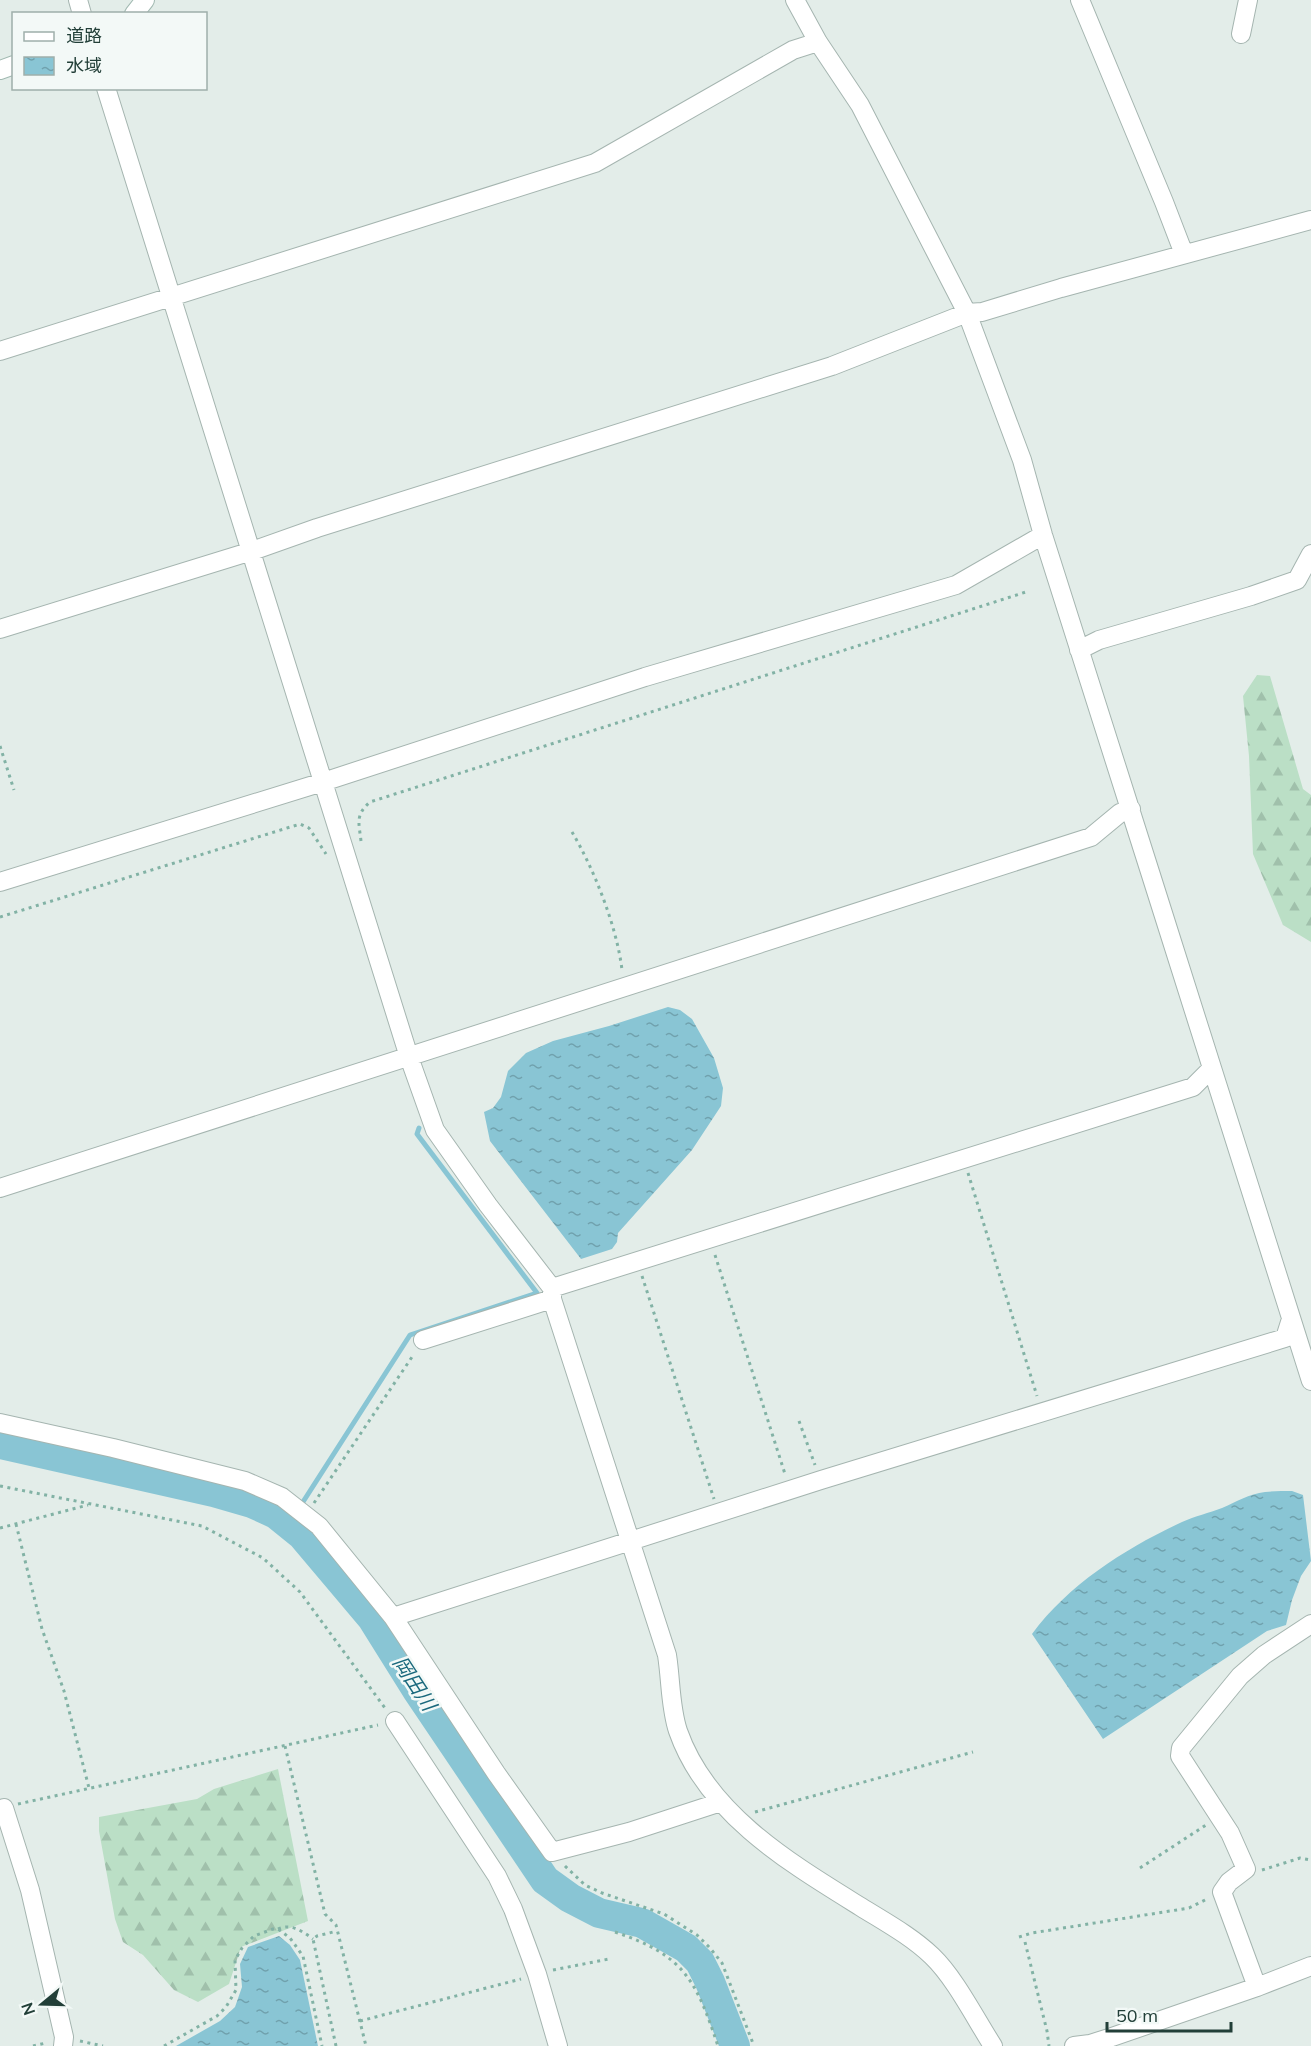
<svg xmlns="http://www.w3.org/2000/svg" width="1311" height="2046" viewBox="0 0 1311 2046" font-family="Mulish,'Noto Sans JP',sans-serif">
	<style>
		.forest { fill: url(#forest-firs) }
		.water { fill: url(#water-ripples) }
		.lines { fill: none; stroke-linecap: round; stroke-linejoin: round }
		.stream { stroke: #89c5d4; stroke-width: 5 }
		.river { stroke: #89c5d4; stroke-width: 30 }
		.street-casing { stroke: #a5b5b0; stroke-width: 20 }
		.secondary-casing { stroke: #a1b9b1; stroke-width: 20 }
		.path { stroke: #82b2a5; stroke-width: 3; stroke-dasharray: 3 4.5; stroke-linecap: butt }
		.street { stroke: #fff; stroke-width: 18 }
		.secondary { stroke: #fff; stroke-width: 18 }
		.labels { text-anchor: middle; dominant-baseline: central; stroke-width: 5; stroke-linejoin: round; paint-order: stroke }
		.water-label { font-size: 20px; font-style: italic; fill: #1a697d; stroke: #f3f9f7 }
	</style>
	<defs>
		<pattern id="forest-firs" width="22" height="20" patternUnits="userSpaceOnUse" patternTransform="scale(1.5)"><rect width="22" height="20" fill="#bbdfc6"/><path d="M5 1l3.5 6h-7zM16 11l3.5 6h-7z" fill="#a0c0ab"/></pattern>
		<pattern id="water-ripples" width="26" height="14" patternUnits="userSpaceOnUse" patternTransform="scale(1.5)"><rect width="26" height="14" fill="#89c5d4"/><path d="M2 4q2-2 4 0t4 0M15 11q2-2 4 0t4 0" fill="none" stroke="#70a1ad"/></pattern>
	</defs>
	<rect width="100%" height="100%" fill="#e3ede9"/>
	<path class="forest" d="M1257 675 1270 676 1303 789 1311 795V942L1283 925 1253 854 1249 756 1243 696Z
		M278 1769 308 1921 241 1947 229 1984 198 2002 174 1990 143 1955 123 1942 115 1919 99 1831V1817L197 1799 214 1789Z"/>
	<path class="water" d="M668 1007 680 1010 692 1019 714 1058 723 1088 721 1106 692 1150 618 1233 617 1242 612 1249 581 1259 490 1141 484 1112 493 1108 501 1097 508 1071 526 1053 553 1041 609 1026Z
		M1292 1491 1303 1495 1311 1561 1301 1576 1292 1600 1286 1625 1267 1631 1103 1739 1032 1634C1069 1584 1126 1548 1182 1522 1195 1516 1209 1513 1222 1508 1236 1502 1249 1494 1265 1492 1274 1491 1283 1491 1292 1491Z
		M279 1936 290 1945 300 1960 318 2046H176L220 2021 235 2007 242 1987 240 1964 248 1947Z"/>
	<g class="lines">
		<path class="stream" d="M287 1523 301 1505 410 1335 537 1293 417 1134 419 1128"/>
		<path class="river" d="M0 1444 214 1492 252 1503 276 1514 302 1535 372 1618 417 1690 545 1880 570 1898 599 1913 642 1923 686 1948 700 1962 710 1982 735 2046"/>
		<g class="street-casing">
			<path id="street" d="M78 0 82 14
				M795 0 818 42 860 105 967 313 1022 460 1043 535C1132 817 1223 1099 1311 1381
				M1080 0 1164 202 1184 254
				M1241 34 1248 0
				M106 88 409 1057 435 1130 488 1205 552 1288V1299L667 1655C671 1680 670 1707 678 1731 707 1814 790 1863 861 1907 885 1922 911 1936 932 1956 955 1978 975 2018 993 2046
				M0 351 595 163 793 50 818 42
				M0 629 252 551 317 528 832 366 967 313 982 312 1061 288 1311 220
				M1079 650 1099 640 1251 596 1297 580 1311 554
				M0 882 323 782 645 677 956 585 1043 535
				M0 1188 1091 837 1120 813 1131 809
				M552 1288 1193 1087 1212 1068
				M423 1340 552 1299
				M0 1423 113 1448 245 1481 282 1497 319 1526 393 1617 496 1773 552 1852 629 1832 721 1802
				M393 1617 821 1480 1285 1338 1291 1319
				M395 1721 497 1876 513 1909 537 1974 558 2046
				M4 1808 30 1890 64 2037 63 2046
				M1257 1987 1222 1892 1229 1882 1246 1869 1230 1833 1180 1756 1181 1748 1240 1676 1264 1655 1311 1624
				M1074 2046 1090 2044 1112 2037 1257 1987 1311 1966"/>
		</g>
		<g class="secondary-casing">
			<path id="secondary" d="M134 14 145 0
				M0 70 14 65"/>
		</g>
		<path class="path" d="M0 746 14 790
			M572 832C594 869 617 927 622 970
			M361 841C359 823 355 815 370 802L1029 591
			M0 917 300 824 309 828 326 854
			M968 1173 1037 1396
			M715 1255 785 1474
			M642 1276 714 1499
			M799 1421 815 1465
			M0 1486 202 1526 263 1558 300 1592 385 1708
			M314 1503 414 1354
			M16 1524 42 1629 64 1691 89 1788
			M0 1528 88 1505
			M285 1746 325 1914 336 1925 366 2046
			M18 1804 378 1725
			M755 1812 973 1752
			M565 1866 585 1885 602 1893 664 1914 697 1935 710 1948 722 1963 754 2046
			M1140 1868 1206 1825
			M1262 1870 1300 1858 1311 1860
			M278 1929C291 1923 302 1931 313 1939
			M615 1932C684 1955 696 1980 718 2046
			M1019 1937 1032 1933 1189 1908 1207 1899
			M1025 1942 1047 2031 1049 2046
			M553 1970 609 1959
			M360 2021 521 1979
			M80 2041 103 2046
			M33 2046 46 2043
			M164 2046 217 2016 226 2007 236 1990 235 1960 242 1948 254 1936 273 1929H278L290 1938 303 1956 322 2046
			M336 2046 313 1939 317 1936 337 1931"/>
		<use href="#street" class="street"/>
		<use href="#secondary" class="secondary"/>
	</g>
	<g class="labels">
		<g class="water-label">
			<text transform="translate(415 1683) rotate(57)">岡田川</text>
		</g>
	</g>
	<rect x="12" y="12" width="195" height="78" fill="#f3f9f7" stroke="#9fafab" stroke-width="1.5"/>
	<rect x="24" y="32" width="30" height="9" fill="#ffffff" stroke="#9fafab" stroke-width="1.5"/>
	<text x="66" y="42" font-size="18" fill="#223f38">道路</text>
	<rect x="24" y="57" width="30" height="18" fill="url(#water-ripples)" stroke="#9fafab" stroke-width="1.5"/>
	<text x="66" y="72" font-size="18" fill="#223f38">水域</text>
	<g transform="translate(42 2004) rotate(251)" stroke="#f3f9f7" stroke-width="4.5" paint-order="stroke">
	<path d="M0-4.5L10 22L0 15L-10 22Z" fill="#223f38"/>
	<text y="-9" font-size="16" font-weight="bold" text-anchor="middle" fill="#223f38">N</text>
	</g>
	<path d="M1107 2022v9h124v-9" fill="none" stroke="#223f38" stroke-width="3"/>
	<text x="1116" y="2022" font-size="18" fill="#223f38" stroke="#f3f9f7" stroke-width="4.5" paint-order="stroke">50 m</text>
</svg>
